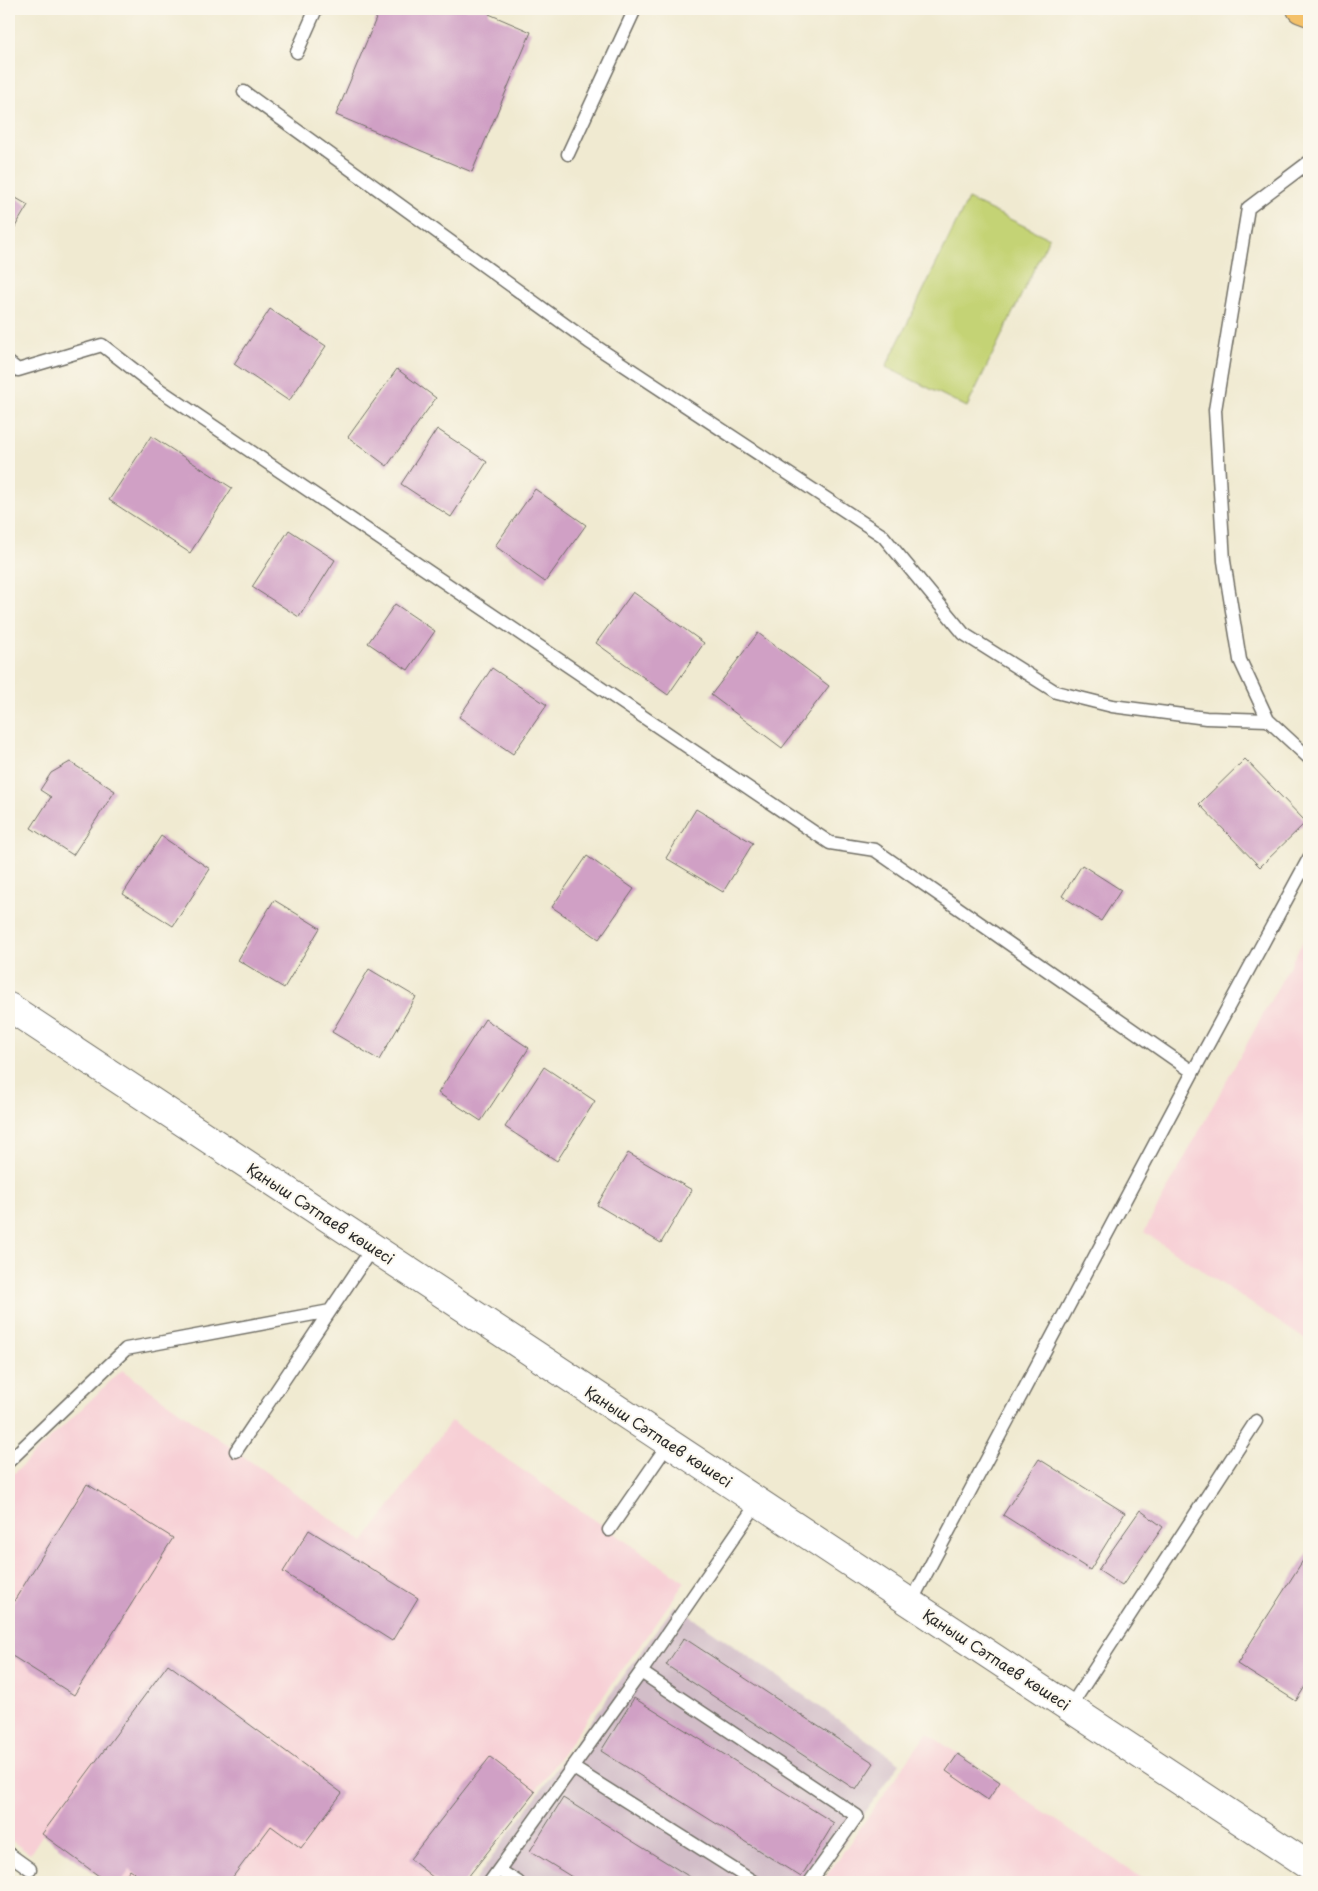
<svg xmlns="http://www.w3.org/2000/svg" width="1318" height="1891" viewBox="0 0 1318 1891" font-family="'Playpen Sans',sans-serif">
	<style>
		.built { fill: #f7cfd5 }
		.industrial { fill: #d2bdc8 }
		.green { fill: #c4d375; stroke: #787f50 }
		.building { fill: #d0a0c5 }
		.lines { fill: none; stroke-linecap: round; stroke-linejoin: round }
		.service-casing { stroke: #706e65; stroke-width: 15 }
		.tertiary-casing { stroke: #706e65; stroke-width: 30 }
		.primary-casing { stroke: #706e65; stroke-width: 30 }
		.service { stroke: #fff; stroke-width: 12 }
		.tertiary { stroke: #fff; stroke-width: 28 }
		.primary { stroke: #f4c16b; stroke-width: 28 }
		.labels { text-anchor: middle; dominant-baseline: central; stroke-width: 4; stroke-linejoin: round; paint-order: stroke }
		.street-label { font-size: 15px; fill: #2b2b2b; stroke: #fbf7ec }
	</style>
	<rect width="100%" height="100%" fill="#fbf7ec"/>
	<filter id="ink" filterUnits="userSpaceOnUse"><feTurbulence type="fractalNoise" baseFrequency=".02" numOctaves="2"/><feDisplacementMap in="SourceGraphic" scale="10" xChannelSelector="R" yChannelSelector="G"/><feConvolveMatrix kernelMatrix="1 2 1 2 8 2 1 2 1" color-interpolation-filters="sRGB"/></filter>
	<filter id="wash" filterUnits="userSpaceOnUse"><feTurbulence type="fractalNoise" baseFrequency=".0096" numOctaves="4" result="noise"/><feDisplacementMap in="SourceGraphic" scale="20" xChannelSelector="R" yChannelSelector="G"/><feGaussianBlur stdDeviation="1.12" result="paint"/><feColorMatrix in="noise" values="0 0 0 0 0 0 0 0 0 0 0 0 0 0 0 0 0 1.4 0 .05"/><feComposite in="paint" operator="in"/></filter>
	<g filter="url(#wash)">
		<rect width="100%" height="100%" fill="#f0ead1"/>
		<path class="built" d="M1309 930V1342L1144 1232Z
			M122 1370 364 1542 451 1421 685 1582 535 1792 464 1882H107L43 1834 30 1854 9 1839V1478Z
			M927 1733 958 1754 1148 1882H822Z"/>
		<path class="industrial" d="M675 1605 900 1763 816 1882H474Z"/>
		<path class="green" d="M968 199 1049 238 967 407 886 367Z"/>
		<g id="blocks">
			<path class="building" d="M380 9H489V14L531 32 472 172 336 115Z
				M9 194 28 205 9 237Z
				M270 309 326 346 289 401 234 364Z
				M397 369 436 398 387 466 348 437Z
				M437 429 487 462 451 517 401 484Z
				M151 436 232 488 190 553 109 500Z
				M535 489 586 525 545 582 495 546Z
				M289 530 335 560 299 617 252 587Z
				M633 592 704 643 668 695 596 643Z
				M395 604 435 631 408 670 368 643Z
				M758 633 829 686 782 748 711 695Z
				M492 668 547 705 513 754 459 717Z
				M1245 759 1306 822 1260 867 1199 804Z
				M70 762 115 791 73 855 31 828 51 797 40 790 51 773Z
				M696 809 753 843 723 892 666 858Z
				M161 836 210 869 173 926 123 894Z
				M587 856 634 889 599 939 552 907Z
				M1082 865 1121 890 1101 921 1062 896Z
				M274 900 320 928 284 988 238 960Z
				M369 969 416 997 379 1060 332 1032Z
				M485 1019 529 1048 481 1121 438 1093Z
				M544 1067 595 1101 557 1161 505 1127Z
				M628 1153 692 1190 661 1243 597 1205Z
				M1039 1459 1125 1513 1090 1570 1003 1515Z
				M87 1484 173 1538 74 1695 9 1654V1609Z
				M1140 1510 1163 1527 1122 1586 1098 1570Z
				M309 1530 418 1598 392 1641 283 1572Z
				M1309 1551V1680L1296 1701 1237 1664Z
				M684 1638 874 1763 856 1790 666 1665Z
				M168 1664 342 1793 301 1848 271 1826 229 1882H147L130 1870 121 1882H107L42 1834Z
				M634 1698 834 1823 801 1877 601 1751Z
				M958 1754 1000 1782 988 1800 946 1771Z
				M490 1757 535 1792 464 1882H439L410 1859Z
				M563 1798 698 1882H580L530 1851Z"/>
		</g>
	</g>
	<g filter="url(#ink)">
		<use href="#blocks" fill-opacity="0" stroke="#706e65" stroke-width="1"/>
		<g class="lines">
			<g class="service-casing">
				<path id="service" d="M297 52 316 9
					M244 92 589 342 883 536 964 634 1056 692 1112 706 1206 718 1268 720
					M568 154 635 9
					M1309 162 1248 208 1215 410 1224 561 1240 660 1268 720 1309 758
					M9 363 18 370 102 345 160 390 815 833 830 843 875 850 1193 1072 911 1602
					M1193 1072 1309 858
					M236 1451 373 1247
					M9 1461 126 1349 330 1311
					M609 1530 669 1443
					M641 1672 758 1502
					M1070 1707 1256 1421
					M572 1767 754 1882
					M9 1854 30 1869
					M499 1870 518 1882
					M490 1882 641 1672 857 1816 810 1882"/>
			</g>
			<g class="tertiary-casing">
				<path id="tertiary" d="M9 1007 1309 1866"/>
			</g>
			<g class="primary-casing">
				<path id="primary" d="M1301 9 1309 12"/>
			</g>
			<use href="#service" class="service"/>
			<use href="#tertiary" class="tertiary"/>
			<use href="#primary" class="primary"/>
		</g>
	</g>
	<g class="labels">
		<g class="street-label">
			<text transform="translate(321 1213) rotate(33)">Қаныш Сәтпаев көшесі</text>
			<text transform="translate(659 1436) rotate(33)">Қаныш Сәтпаев көшесі</text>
			<text transform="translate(997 1659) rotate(33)">Қаныш Сәтпаев көшесі</text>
		</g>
	</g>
	<rect width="1318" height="1891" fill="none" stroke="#fbf7ec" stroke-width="30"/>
</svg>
